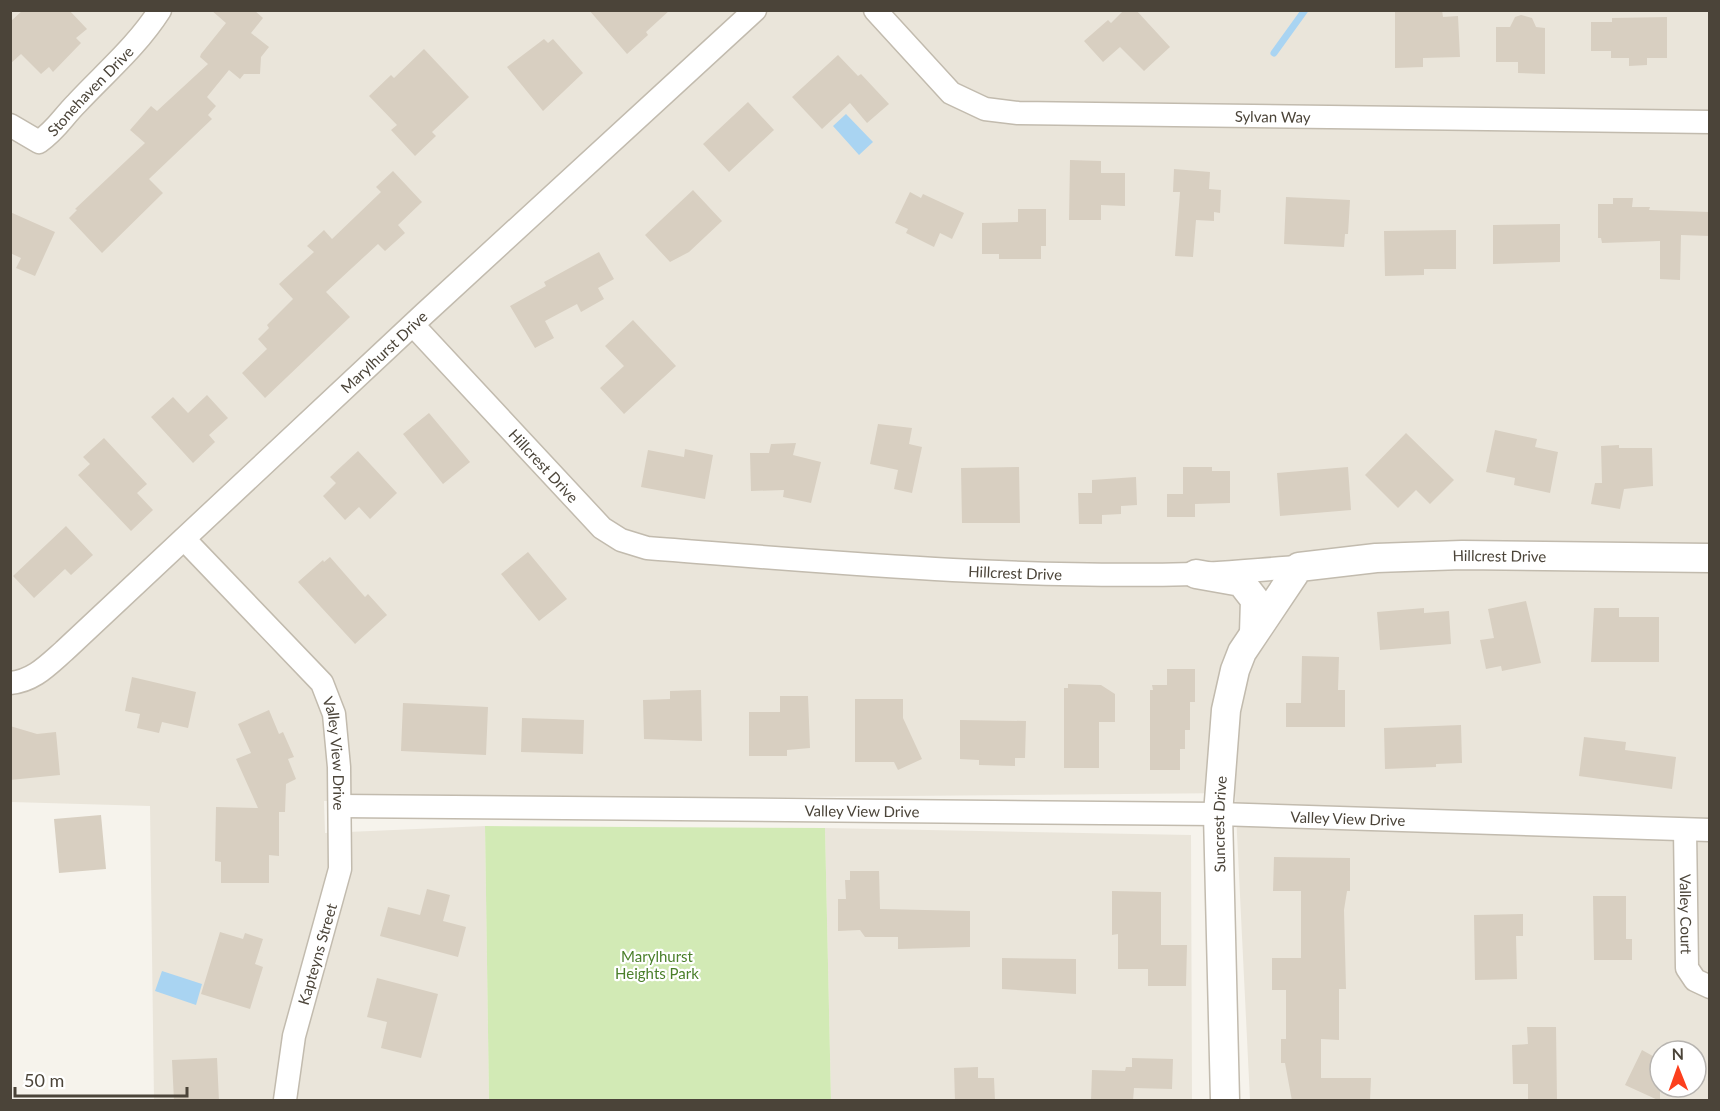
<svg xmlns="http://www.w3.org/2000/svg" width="1720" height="1111" viewBox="0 0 1720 1111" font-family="Lato,sans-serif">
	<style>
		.residential { fill: #eae5da; fill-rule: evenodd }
		.green { fill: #d2eab5 }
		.water { fill: #a9d4f2 }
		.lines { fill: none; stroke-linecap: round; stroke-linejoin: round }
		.stream { stroke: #a9d4f2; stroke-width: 7 }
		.building { fill: #d8cfc1 }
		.minor-casing { stroke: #c2bbae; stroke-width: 25 }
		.tertiary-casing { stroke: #c2bbae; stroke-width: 31 }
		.minor { stroke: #fff; stroke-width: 22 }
		.tertiary { stroke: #fff; stroke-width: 28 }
		.labels { text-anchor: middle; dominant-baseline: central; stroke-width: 4.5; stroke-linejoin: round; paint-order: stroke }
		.street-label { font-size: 15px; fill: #4b4439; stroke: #fff }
		.park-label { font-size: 15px; fill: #4a7f2a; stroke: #fff }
	</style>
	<rect width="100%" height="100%" fill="#f6f3ec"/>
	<path class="residential" d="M10 11H1709V1100H1250L1235 793 324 801 325 833 485 826 489 1100H154L150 806 11 802ZM1660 1051H1696V1087H1660Z
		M825 828 1191 835 1192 1100H831Z"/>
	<path class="green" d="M485 826 825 828 831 1100H489Z"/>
	<path class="water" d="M846 114 873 142 859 155 833 126Z
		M162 971 202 984 196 1005 155 991Z"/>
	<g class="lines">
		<path class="stream" d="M1274 53 1305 10"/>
	</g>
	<path class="building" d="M23 10H69L87 29 76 38 81 43 53 72 49 67 41 74 21 54 10 64V22Z
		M211 10H254L263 18 251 33 269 47 261 57 260 74H244L240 79 229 70 207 97 216 106 208 115 212 119 149 179 163 193 102 253 69 218 77 210 75 209 145 143 130 130 151 106 157 111 208 64 200 57 201 54 226 23Z
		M589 10H670L646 32 648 35 627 54Z
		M1124 10H1136L1170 47 1144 71 1120 47 1103 62 1084 41 1108 20 1111 23Z
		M1395 10H1442L1443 17 1458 16 1460 57 1423 58V67L1395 68Z
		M1521 15 1532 18 1536 27 1545 28V74L1518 73V62H1496V27H1510L1515 17Z
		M1667 17V58H1647V65L1629 66V58H1611V51H1591V22H1612V18Z
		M544 39 548 43 553 39 583 73 543 111 507 67Z
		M424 49 469 97 432 132 436 136 415 156 391 130 397 125 369 96 391 75 394 78Z
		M838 55 858 76 861 74 889 104 867 123 850 103 822 129 792 97Z
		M748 102 774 130 729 172 703 144Z
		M1070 160 1101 161V173H1125V206L1101 205V220H1069Z
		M1174 169 1210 172 1209 189 1221 190 1220 213 1214 212V221L1196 220 1193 257 1175 256 1180 192H1173Z
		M393 171 422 202 398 225 405 233 385 251 378 244 326 292 350 317 265 398 242 373 267 349 258 339 269 328 267 325 293 299 279 284 314 252 307 246 324 230 332 239 381 192 376 187Z
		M693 190 722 221 689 252 670 262 645 235Z
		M910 192 921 198 923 194 964 213 952 239 940 233 934 247 906 233 908 229 895 223Z
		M1286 197 1350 200 1348 234H1345L1344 247 1284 244Z
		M1613 198H1633L1632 207H1650L1649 210 1710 212V236L1681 235 1680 280 1660 279V241L1602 243 1601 238H1598V204H1613Z
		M1018 209H1046V246H1041V259H999V254H982V223L1018 222Z
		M10 212 55 232 35 276 16 268 21 258 10 253Z
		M1560 224V262L1493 264V225Z
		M1456 230V269H1424V275L1385 276 1384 231Z
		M599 252 614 279 598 288 604 299 581 312 577 304 545 321 554 338 535 348 510 306 546 286 544 282Z
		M633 320 676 366 624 414 600 388 624 366 605 346Z
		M207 395 228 418 209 435 215 442 193 463 151 417 173 397 188 413Z
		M429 413 470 462 443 484 403 434Z
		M878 424 912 428 909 444 922 447 912 493 894 489 898 470 870 464Z
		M1495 430 1537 439 1535 447 1558 452 1550 493 1514 485 1515 478 1486 472Z
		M1406 433 1454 480 1430 504 1416 490 1398 508 1365 475Z
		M104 438 147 484 137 493 153 510 131 531 78 475 90 464 83 457Z
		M796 443 793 455 821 462 811 503 783 497 784 490 751 491 750 453H769L771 444Z
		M1619 445V448H1652L1653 486 1624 489 1620 509 1591 504 1595 483H1602L1601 446Z
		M685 449 713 455 705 499 641 487 648 450 684 457Z
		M358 451 397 493 370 519 359 507 345 520 323 496 336 483 330 477Z
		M1019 467 1020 523H962L961 468Z
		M1183 467H1212V471H1230V503L1195 504V517H1167V494H1183Z
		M1348 467 1351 510 1280 516 1277 473Z
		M1136 477 1137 505 1121 506V514L1102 515V524H1079L1078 493H1092V480Z
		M66 526 93 555 71 575 65 569 34 598 13 576Z
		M528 552 567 599 539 621 501 574Z
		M330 557 365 597 368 594 387 615 355 644 298 582 323 560 324 562Z
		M1526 601 1541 663 1502 671 1501 666 1486 669 1480 640 1494 638 1488 609Z
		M1424 608V613L1449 611 1451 644 1380 650 1377 612Z
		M1594 608H1619V617H1659V662H1591Z
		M1302 656 1339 657 1338 690H1345V727H1286V703H1301Z
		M1167 669H1195V702H1190V730H1185V749H1180V770H1150V690H1153L1152 685H1167Z
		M132 677 196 692 188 728 162 722 159 733 137 728 140 714 125 711Z
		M1068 684 1101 685 1115 694V722H1099V768H1064V688H1068Z
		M701 690 702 741 644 739 643 700 670 699V691Z
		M780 696H808L810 748 787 750V756H749V712H780Z
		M855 699H903V718L922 759 898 770 894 762H855Z
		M403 703 488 707 486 755 401 751Z
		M269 710 279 734 283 732 294 757 288 759 296 779 286 784 285 812H279V856L269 855V883H221V862L215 861 216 807 258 808 236 759 251 753 238 724Z
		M522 718 584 720 583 754 521 752Z
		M960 720 1026 721 1025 758H1015V766L979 765V760L960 759Z
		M1461 725 1462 763 1436 764V767L1385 769 1384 728Z
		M10 726 37 734 56 732 60 775 10 780Z
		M1584 737 1626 742 1625 750 1676 757 1672 789 1579 776Z
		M101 815 106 869 59 873 54 819Z
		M1274 857 1350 858V891H1347L1344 910 1346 989H1339V1040L1321 1039V1078H1371L1370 1101H1292L1285 1063H1281V1039H1286V990H1272V958H1301V891H1273Z
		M850 871H879L880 909 970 911V947L898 949V937H865L860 930 838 931V899H846L845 880H850Z
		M427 889 450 895 443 921 466 927 458 957 380 936 388 907 420 915Z
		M1112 891 1161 892V945H1187L1186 986H1148V969H1118V934L1112 935Z
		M1593 896H1626V939H1632V960H1594Z
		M1523 914V936H1516L1517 979 1475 980 1474 915Z
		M220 932 243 939 245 933 263 939 255 964 263 967 250 1009 201 994Z
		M1002 958 1076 959V994L1002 989Z
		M377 978 438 994 421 1058 381 1048 387 1022 367 1017Z
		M1527 1027H1556L1557 1101H1528V1084H1513L1512 1045 1528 1044Z
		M1642 1050 1660 1060V1101L1625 1085Z
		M217 1058 219 1101H174L172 1060Z
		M1132 1058 1173 1059 1172 1089 1134 1088 1133 1101H1091L1092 1070 1125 1071 1126 1067H1132Z
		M978 1067V1078H994L995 1101H955L954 1068Z"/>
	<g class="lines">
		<g class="minor-casing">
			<g id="minor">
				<path id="s1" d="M875 10 951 93 985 109 1018 113 1710 122"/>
				<path id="s2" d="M10 125 39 142C58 128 62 118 77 103 106 72 137 46 160 10"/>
				<path id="s3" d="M413 325 602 528 621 540 647 548C829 562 1012 579 1195 574 1230 573 1265 569 1299 567"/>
				<path id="s4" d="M184 539 322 683 334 714 339 767 340 869 294 1036 285 1100"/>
				<path id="s5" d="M10 683C33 681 47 666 64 651L424 314 755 10"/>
				<path id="s6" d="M340 806 1218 814 1710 830"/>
				<path id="s7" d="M1685 830 1687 968 1695 980 1710 987"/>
			</g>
		</g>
		<g class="tertiary-casing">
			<g id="tertiary">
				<path d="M1196 574 1241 582 1255 600 1254 633"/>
				<path id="s8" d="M1225 1100 1218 814 1226 710 1235 670 1242 652 1299 567 1376 558 1462 555 1710 558"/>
			</g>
		</g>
		<use href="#minor" class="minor"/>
		<use href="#tertiary" class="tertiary"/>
	</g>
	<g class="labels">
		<g class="street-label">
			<text stroke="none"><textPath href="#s2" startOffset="106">Stonehaven Drive</textPath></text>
			<text stroke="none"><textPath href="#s1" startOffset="438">Sylvan Way</textPath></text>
			<text stroke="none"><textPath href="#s5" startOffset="502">Marylhurst Drive</textPath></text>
			<text stroke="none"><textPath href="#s3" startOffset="192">Hillcrest Drive</textPath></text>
			<text stroke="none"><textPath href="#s8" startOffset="754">Hillcrest Drive</textPath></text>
			<text stroke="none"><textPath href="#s3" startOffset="696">Hillcrest Drive</textPath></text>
			<text stroke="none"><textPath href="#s4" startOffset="272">Valley View Drive</textPath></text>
			<text stroke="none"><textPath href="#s6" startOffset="522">Valley View Drive</textPath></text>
			<text stroke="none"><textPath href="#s6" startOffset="1008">Valley View Drive</textPath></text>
			<text stroke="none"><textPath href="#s8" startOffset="276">Suncrest Drive</textPath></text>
			<text stroke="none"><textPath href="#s7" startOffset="84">Valley Court</textPath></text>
			<text transform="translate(317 954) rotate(-74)">Kapteyns Street</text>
		</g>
		<g class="park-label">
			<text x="657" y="956">Marylhurst<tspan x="657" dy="17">Heights Park</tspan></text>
		</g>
	</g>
	<rect width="1720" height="1111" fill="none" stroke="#4b4439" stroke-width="24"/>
	<g transform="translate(1678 1069) rotate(359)"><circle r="28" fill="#ffffff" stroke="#b7b4b0" stroke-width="1.5"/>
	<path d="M0-4.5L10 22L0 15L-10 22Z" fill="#fc3f1d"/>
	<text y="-9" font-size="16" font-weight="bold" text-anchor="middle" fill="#4b4439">N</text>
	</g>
	<path d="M15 1087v9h172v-9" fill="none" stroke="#4b4439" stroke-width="3"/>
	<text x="24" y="1087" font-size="18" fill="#4b4439" stroke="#ffffff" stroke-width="4.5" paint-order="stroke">50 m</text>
</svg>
